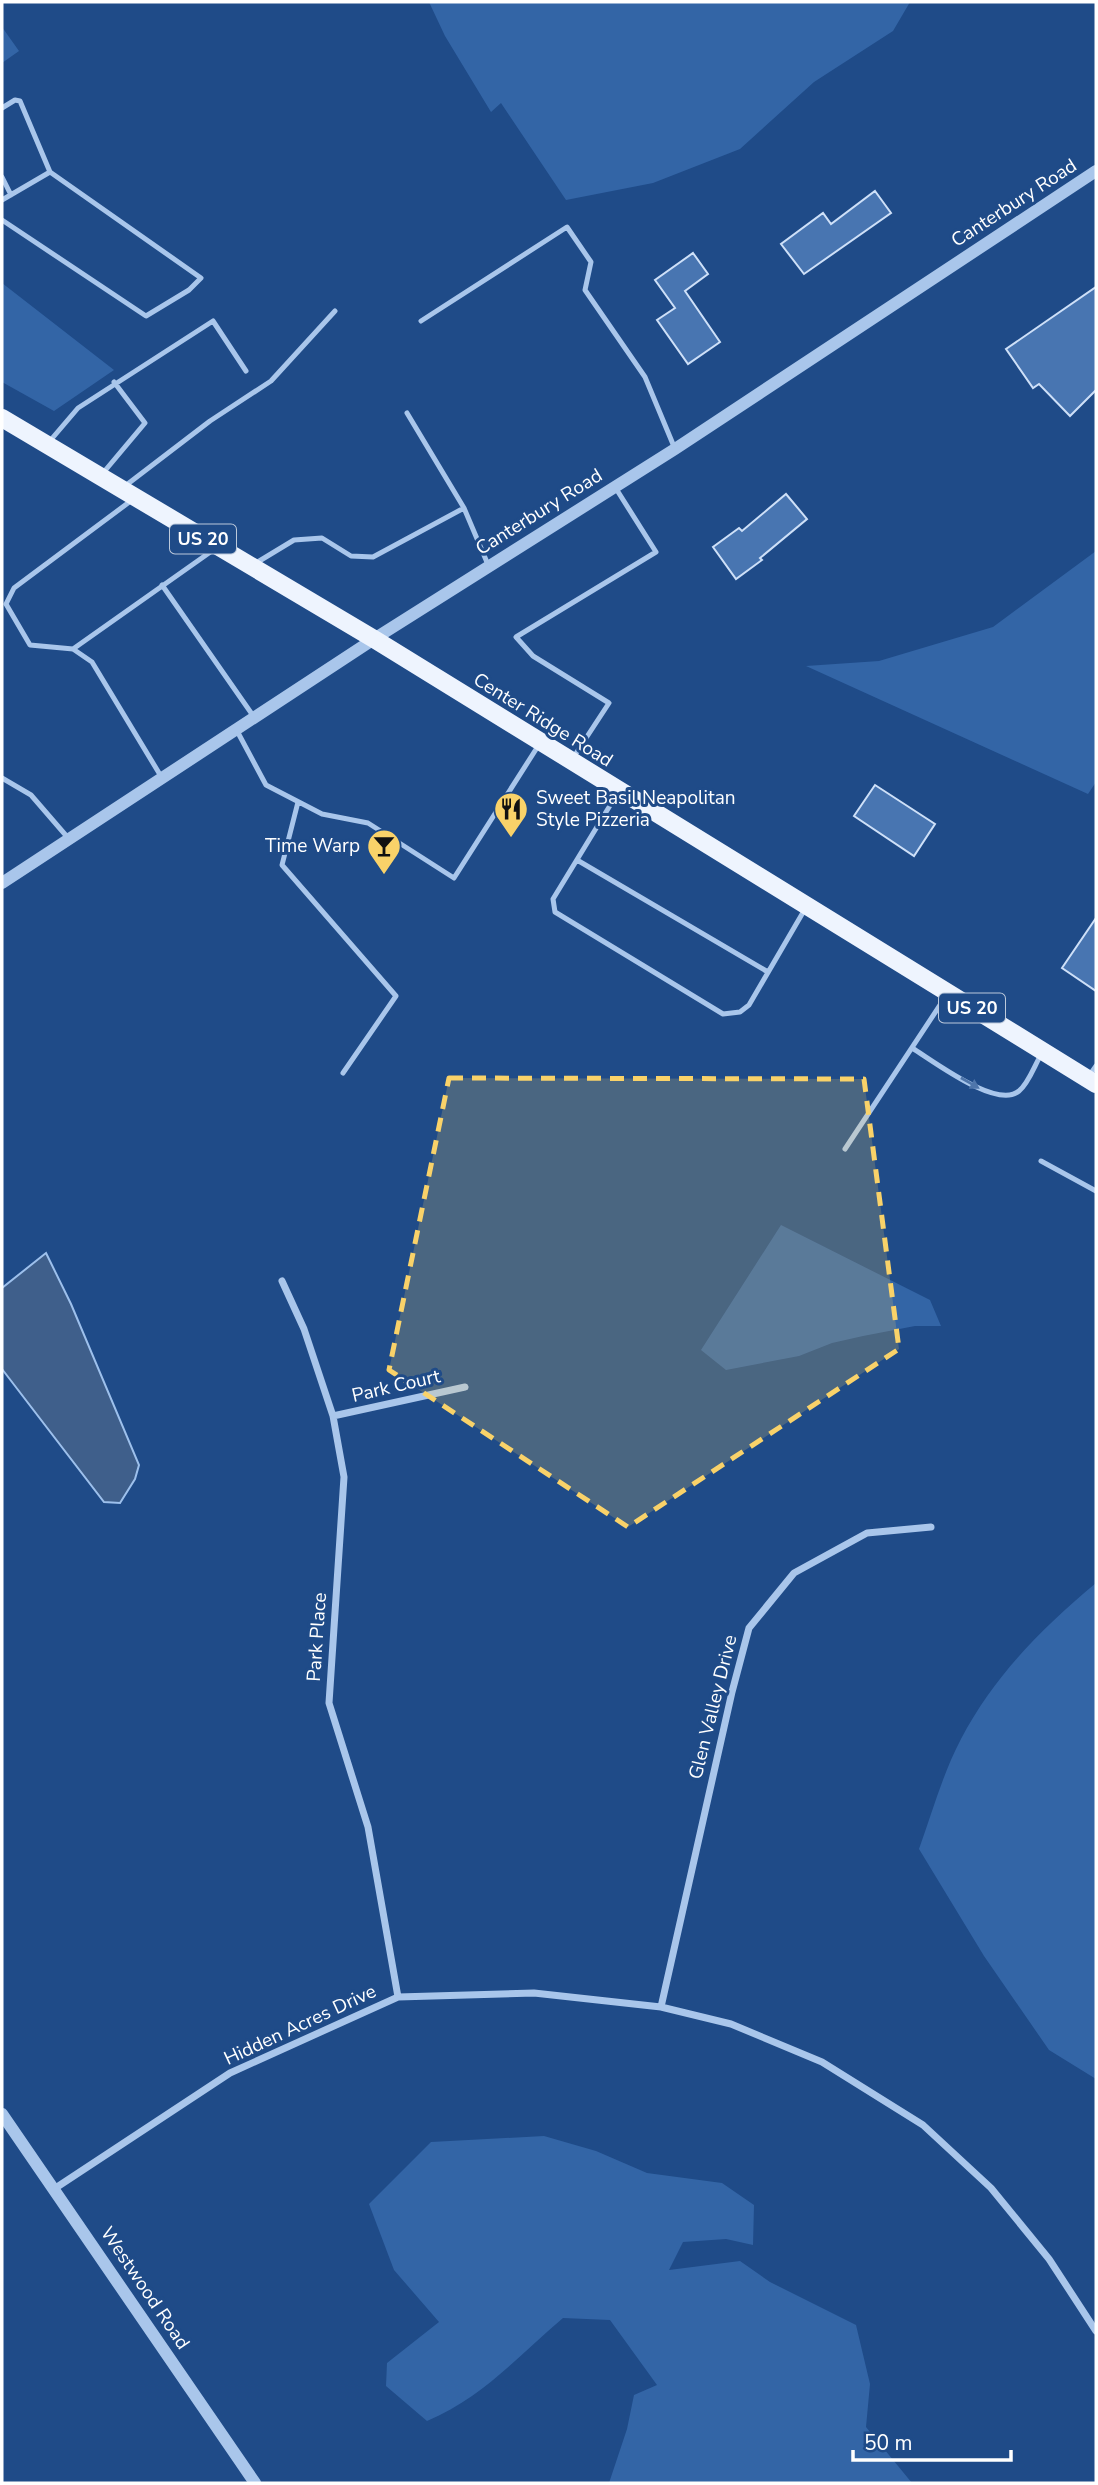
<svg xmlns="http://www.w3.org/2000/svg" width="1098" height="2485" viewBox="0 0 1098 2485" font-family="'Nunito Sans',sans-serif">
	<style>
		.green { fill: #3365a6 }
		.water { fill: #3f5f8b; stroke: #9dc0ec; stroke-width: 2 }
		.building { fill: #4875b1; stroke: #cee0f8; stroke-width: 2 }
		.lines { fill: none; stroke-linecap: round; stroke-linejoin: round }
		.service { stroke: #a9c6eb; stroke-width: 5 }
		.minor { stroke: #a9c6eb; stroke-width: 7 }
		.tertiary { stroke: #a9c6eb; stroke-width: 12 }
		.primary { stroke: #eef4fe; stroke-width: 18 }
		.oneway { fill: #4f76ab }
		.marked { fill: #f9d269; fill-opacity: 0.2; stroke: #f9d269; stroke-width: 5; stroke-dasharray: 14 9; stroke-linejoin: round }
		.labels { text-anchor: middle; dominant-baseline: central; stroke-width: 6; stroke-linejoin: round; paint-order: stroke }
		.shield { fill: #1f4b88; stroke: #bcc9db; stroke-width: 2 }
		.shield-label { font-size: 18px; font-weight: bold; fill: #fff }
		.street-label { font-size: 19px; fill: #fff; stroke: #1f4b88 }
		.poi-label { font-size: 19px; fill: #fff; stroke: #1f4b88; text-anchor: start }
	</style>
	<rect width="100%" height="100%" fill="#1f4b88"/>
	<path class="green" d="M429 2H910L893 31 814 82 740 149 653 183 566 200 501 103 491 112 445 36Z
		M2 27 19 51 2 63Z
		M2 283 114 370 54 411 2 382Z
		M1096 551V782L1088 794 806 666 879 661 993 627Z
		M781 1225 930 1300 941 1326H915L863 1336 832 1343 799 1356 726 1370 701 1350Z
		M1096 1583V2079L1049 2050 984 1956 919 1849C932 1813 943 1773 961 1739 994 1676 1042 1628 1096 1583Z
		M544 2136 596 2151 647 2173 722 2183 754 2205 753 2245 726 2239 683 2242 669 2270 740 2261 770 2282 856 2325 870 2384 866 2427 912 2483H609L627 2429 634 2395 657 2385 610 2320 563 2318C517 2357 483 2397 427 2421L386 2386 387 2363 439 2322 394 2270 369 2204 431 2142Z"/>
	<path class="water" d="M46 1253 71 1304 139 1465 135 1479 120 1503 104 1502 2 1369V1288Z"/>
	<path class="building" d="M875 191 891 213 804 274 781 244 823 213 831 224Z
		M693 253 708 274 685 291 720 342 688 364 657 320 675 308 655 280Z
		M1096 287V390L1070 416 1039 384 1033 388 1006 349Z
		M786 494 807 519 760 558 762 560 736 579 713 547 739 528 742 531Z
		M875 785 935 824 914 856 854 816Z
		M1096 918V991L1062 968Z"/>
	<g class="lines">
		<path class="service" d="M2 108 15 100 20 101 50 172
			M2 177 11 195
			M2 200 50 172 201 278 189 290 146 316 2 220
			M421 321 567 227 591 262 585 290 645 377 675 449
			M407 413 464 508 489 567
			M49 442 78 408 213 321 246 371
			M103 473 145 423 114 382
			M125 486 210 421 271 381 335 311
			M132 500 14 588 6 604 30 645 73 649 92 662 162 778
			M256 563 294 540 322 538 351 556 373 557 464 508
			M162 585 254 717
			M73 649 216 548
			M236 729 266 785 322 814 368 823 454 878 540 743
			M573 758 609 703 533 656 516 637 656 552 615 487
			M2 778 31 795 69 839
			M617 794 553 899 555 912 723 1014 740 1012 749 1005 805 909
			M298 802 282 865 396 996 343 1073
			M577 860 768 972
			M912 1048C932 1060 997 1110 1019 1091 1029 1083 1035 1064 1042 1053
			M1089 1076 1096 1066
			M845 1149 946 996
			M1041 1161 1096 1191"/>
		<path class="minor" d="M282 1281 304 1329 333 1416 344 1477 329 1703 368 1827 398 1997
			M333 1416 465 1387
			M661 2007 732 1692 749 1628 794 1573 867 1533 931 1527
			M54 2189 230 2073 398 1997 534 1993 661 2007 731 2024 822 2062 923 2125 991 2188 1049 2259 1096 2331"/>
		<path class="tertiary" d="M2 883 374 639 675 449 1096 171
			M2 2114 255 2483"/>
		<path class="primary" d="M2 418 374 639 1096 1084"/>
	</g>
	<defs><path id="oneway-solid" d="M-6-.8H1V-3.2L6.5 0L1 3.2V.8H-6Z" transform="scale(1.75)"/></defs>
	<use class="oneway" href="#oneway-solid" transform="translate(970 1083) rotate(30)"/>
	<path class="marked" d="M449 1078 864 1079 899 1349 628 1527 389 1370Z"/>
	<defs>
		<g id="restaurant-pin" transform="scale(1.75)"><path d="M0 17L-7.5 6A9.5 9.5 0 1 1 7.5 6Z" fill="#f9d269" stroke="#1f4b88"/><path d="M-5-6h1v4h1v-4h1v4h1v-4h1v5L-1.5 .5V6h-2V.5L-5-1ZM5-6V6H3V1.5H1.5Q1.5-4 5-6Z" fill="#111"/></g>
		<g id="bar-pin" transform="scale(1.75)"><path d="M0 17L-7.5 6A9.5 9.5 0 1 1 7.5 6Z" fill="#f9d269" stroke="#1f4b88"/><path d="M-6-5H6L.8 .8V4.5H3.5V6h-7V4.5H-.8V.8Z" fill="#111"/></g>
	</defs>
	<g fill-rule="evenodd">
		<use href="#restaurant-pin" x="511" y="809"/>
		<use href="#bar-pin" x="384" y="846"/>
	</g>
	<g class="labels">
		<g class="shield">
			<rect x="170" y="524.5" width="66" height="29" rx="5"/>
			<rect x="939" y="993.5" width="66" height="29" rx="5"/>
		</g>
		<g class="shield-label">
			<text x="203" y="539">US 20</text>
			<text x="972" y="1008">US 20</text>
		</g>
		<g class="street-label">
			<text transform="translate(1014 203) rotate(-33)">Canterbury Road</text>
			<text transform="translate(539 512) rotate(-32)">Canterbury Road</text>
			<text transform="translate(543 720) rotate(32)">Center Ridge Road</text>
			<text transform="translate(396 1386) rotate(-13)">Park Court</text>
			<text transform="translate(317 1637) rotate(-86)">Park Place</text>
			<text transform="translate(713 1707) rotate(-76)">Glen Valley Drive</text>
			<text transform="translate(300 2025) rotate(-25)">Hidden Acres Drive</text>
			<text transform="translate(145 2288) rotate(56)">Westwood Road</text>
		</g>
		<g class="poi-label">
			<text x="536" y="798">Sweet Basil Neapolitan<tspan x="536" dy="22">Style Pizzeria</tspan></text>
			<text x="360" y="846" text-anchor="end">Time Warp</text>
		</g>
	</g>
	<rect width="1098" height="2485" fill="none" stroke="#ffffff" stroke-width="7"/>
	<path d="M853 2450v10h158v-10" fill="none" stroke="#ffffff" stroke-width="3.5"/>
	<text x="864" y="2450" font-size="21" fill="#ffffff" stroke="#1f4b88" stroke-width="5" paint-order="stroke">50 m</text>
</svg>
